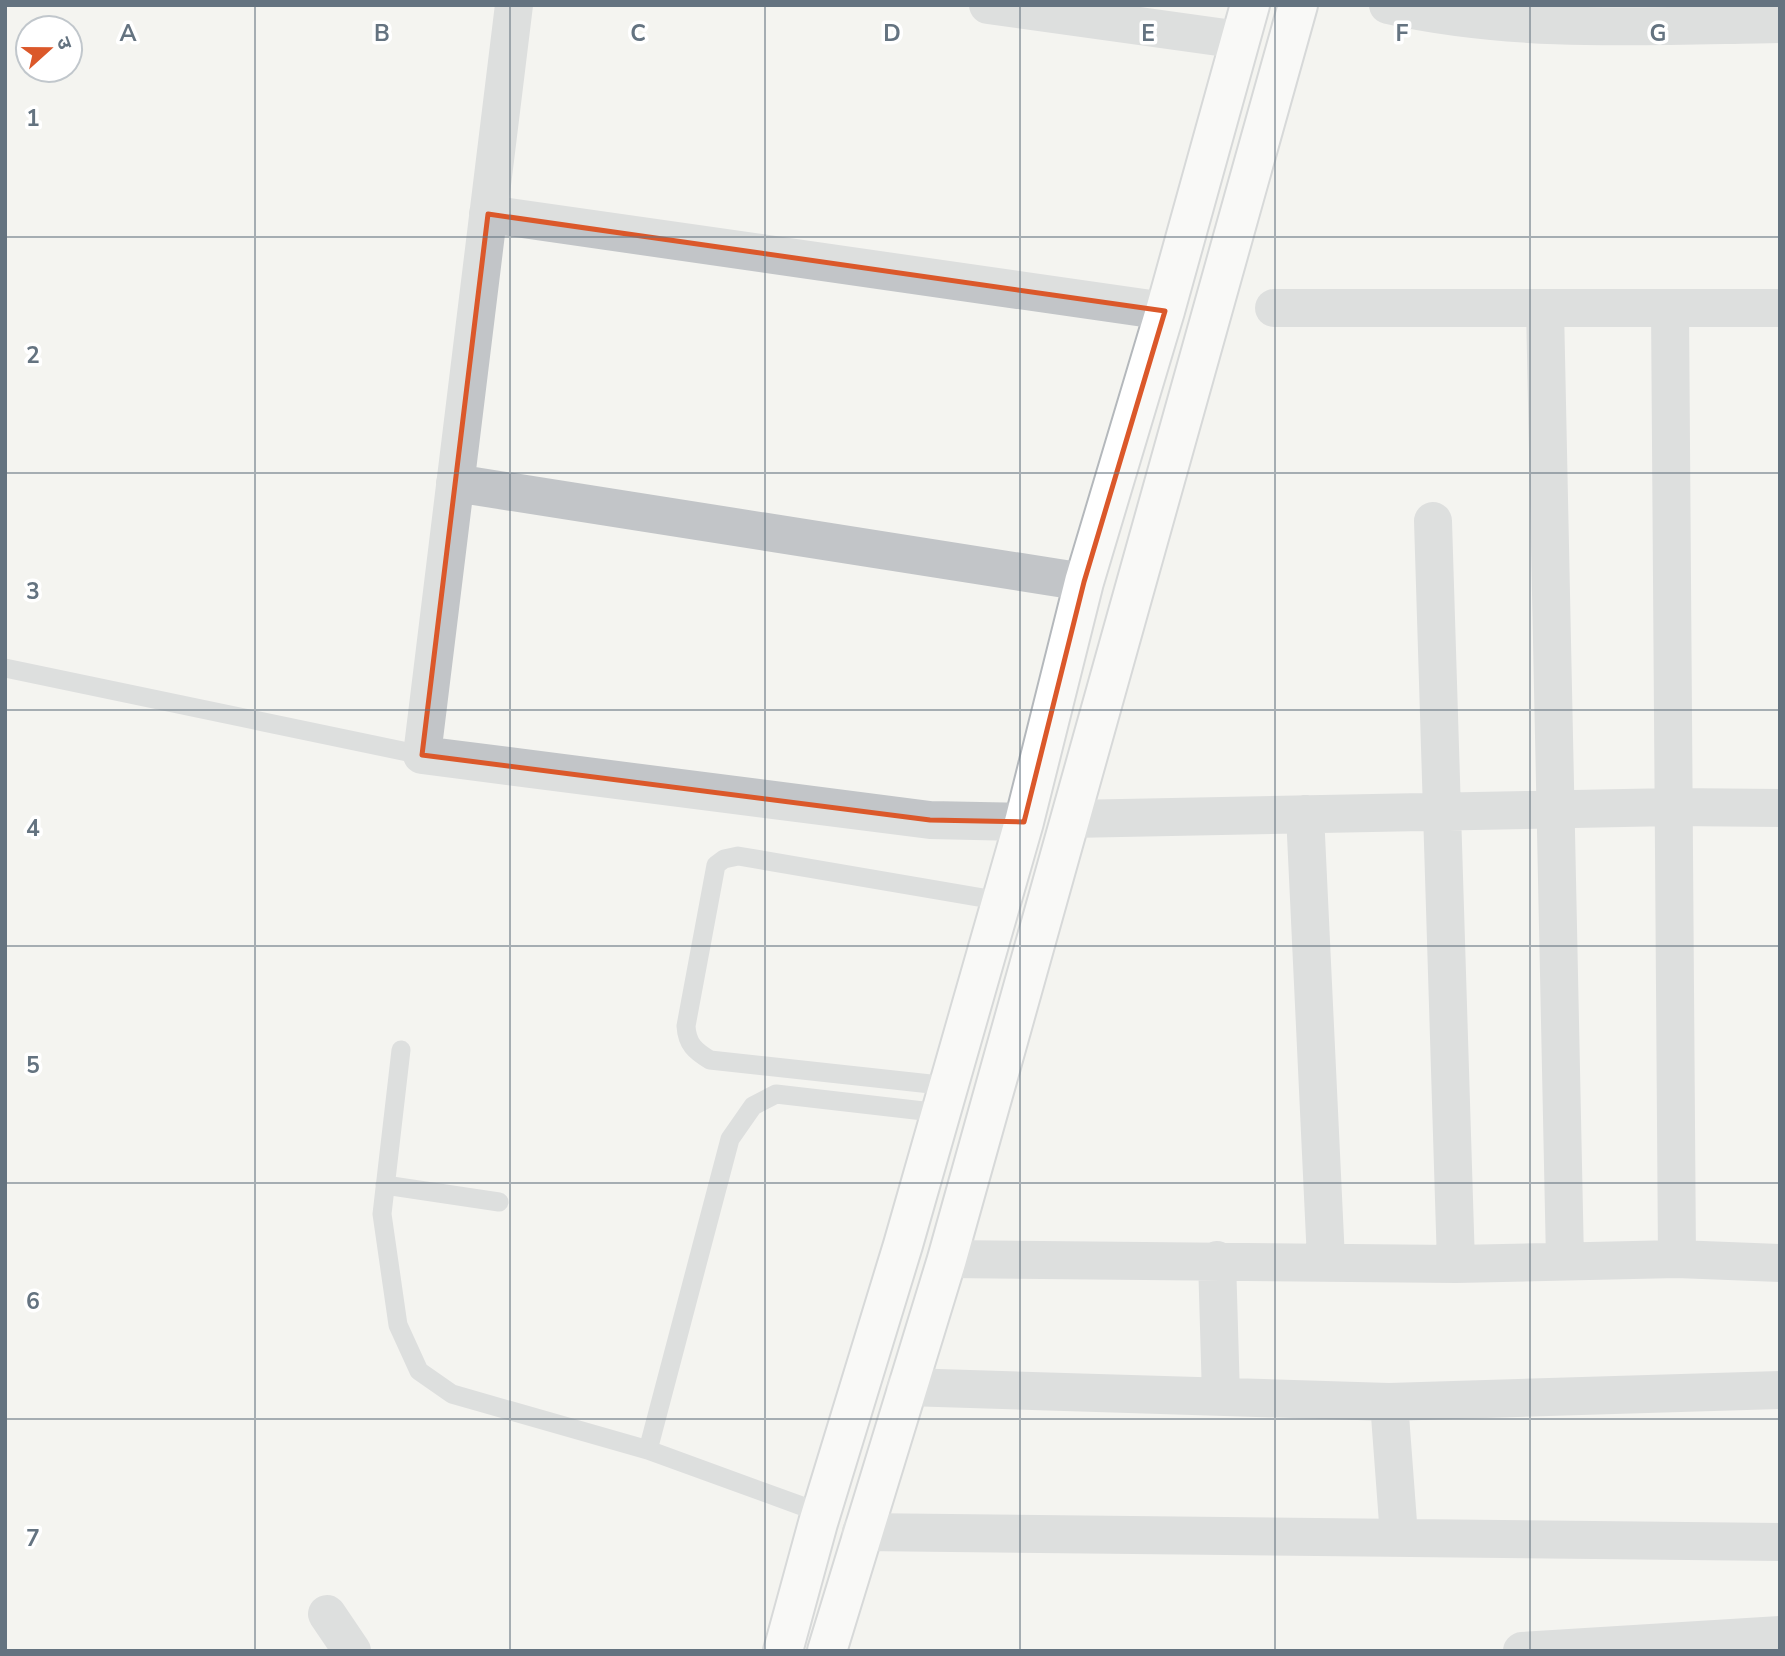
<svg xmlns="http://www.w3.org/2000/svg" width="1785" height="1656" viewBox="0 0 1785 1656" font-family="'Nunito Sans','Noto Sans Devanagari',sans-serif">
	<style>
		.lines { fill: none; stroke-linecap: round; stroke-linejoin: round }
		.secondary-casing { stroke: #b4b8bc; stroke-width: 42 }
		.lane { stroke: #c2c5c8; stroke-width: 19 }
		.street { stroke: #c2c5c8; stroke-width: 38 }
		.secondary { stroke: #fff; stroke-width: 38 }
		.marked { fill: none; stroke: #db582a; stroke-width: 5; stroke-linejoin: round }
		.grid { fill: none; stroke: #647380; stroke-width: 2; stroke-opacity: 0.55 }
		.grid-label { font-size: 23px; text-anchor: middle; font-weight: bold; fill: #647380; stroke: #fff; stroke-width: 7; stroke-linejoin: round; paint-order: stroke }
	</style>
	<rect width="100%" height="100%" fill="#f4f4f0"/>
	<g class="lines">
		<g class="secondary-casing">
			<path id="secondary" d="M783 1651 818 1523 903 1245 1024 822 1084 582 1165 311 1250 5
				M827 1651 947 1259 1298 5"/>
		</g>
		<path class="lane" d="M5 668 422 755
			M401 1050 382 1214 398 1325 419 1371 452 1394 648 1450 821 1513
			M949 1086 710 1060C695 1051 687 1044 686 1026L716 865 724 859 738 856 1001 901
			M385 1185 499 1202
			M648 1450 730 1139 753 1106 776 1094 941 1113"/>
		<path class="street" d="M514 5 422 755 930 820 1024 822
			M988 5 1240 40
			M1388 5C1517 34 1649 26 1780 24
			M488 214 1165 311
			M1274 308H1780
			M1545 308 1565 1260
			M1670 308 1677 1259
			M455 483 1084 582
			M1433 521 1456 1264
			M1305 814 1326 1260
			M1071 819 1674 807 1780 808
			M947 1259 1456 1264 1677 1259 1780 1263
			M1217 1260 1221 1396
			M906 1387 1389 1402 1780 1390
			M1389 1402 1399 1536
			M861 1532 1780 1542
			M327 1614 352 1651
			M1522 1651 1780 1635"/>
		<use href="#secondary" class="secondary"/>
	</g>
	<path d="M0 0H1785V1656H0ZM488 214 1165 311 1084 582 1024 822 930 820 422 755Z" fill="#f4f4f0" fill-opacity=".55" fill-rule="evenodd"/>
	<path class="marked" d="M488 214 1165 311 1084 582 1024 822 930 820 422 755Z"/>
	<path class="grid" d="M255 5V1651M510 5V1651M765 5V1651M1020 5V1651M1275 5V1651M1530 5V1651M5 237H1780M5 473H1780M5 710H1780M5 946H1780M5 1183H1780M5 1419H1780"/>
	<g class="grid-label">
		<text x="128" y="41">A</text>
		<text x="382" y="41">B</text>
		<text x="638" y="41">C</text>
		<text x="892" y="41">D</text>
		<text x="1148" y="41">E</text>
		<text x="1402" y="41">F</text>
		<text x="1658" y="41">G</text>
		<text x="33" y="126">1</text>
		<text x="33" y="363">2</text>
		<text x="33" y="599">3</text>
		<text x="33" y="836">4</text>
		<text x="33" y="1073">5</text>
		<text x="33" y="1309">6</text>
		<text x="33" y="1546">7</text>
	</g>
	<rect width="1785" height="1656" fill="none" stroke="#647380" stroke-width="14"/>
	<g transform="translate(49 49) rotate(69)"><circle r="33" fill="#ffffff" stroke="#c1c7cc" stroke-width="2"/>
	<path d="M0-5L12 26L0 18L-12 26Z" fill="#db582a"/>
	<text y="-10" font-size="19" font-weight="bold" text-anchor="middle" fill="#647380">उ</text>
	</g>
</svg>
